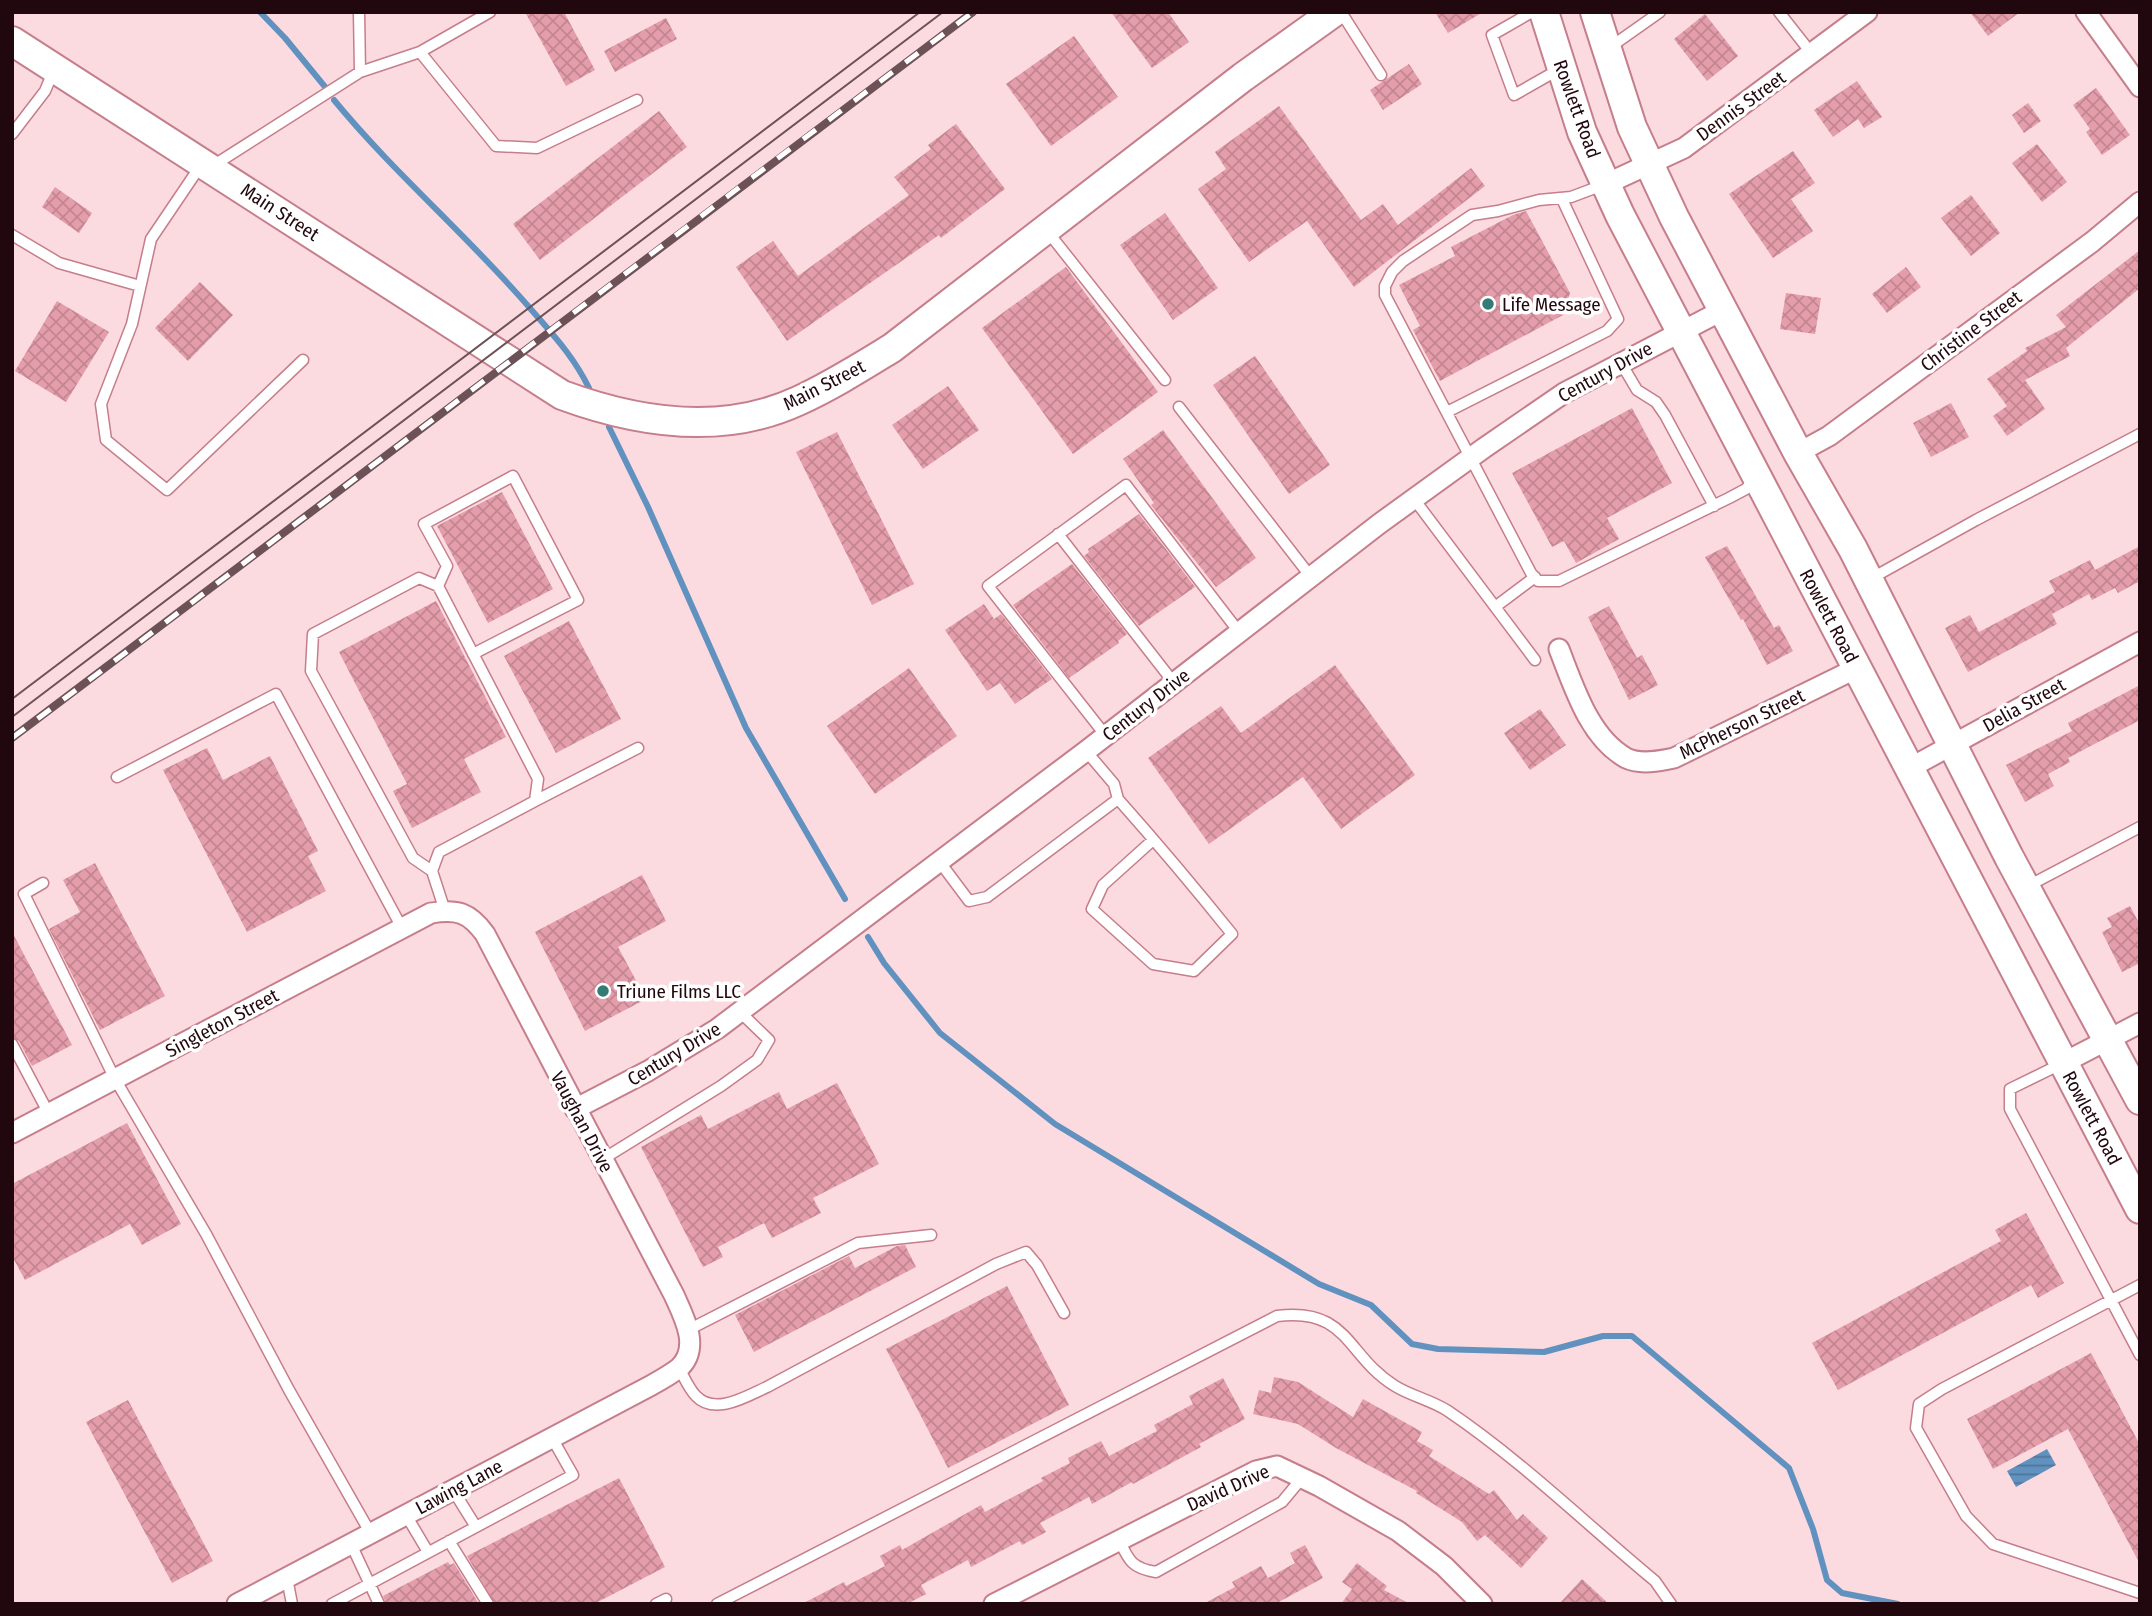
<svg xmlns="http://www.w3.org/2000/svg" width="2152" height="1616" viewBox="0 0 2152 1616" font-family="'Fira Sans Condensed',sans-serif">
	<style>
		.water { fill: url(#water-rules) }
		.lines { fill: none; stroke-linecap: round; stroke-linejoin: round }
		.stream { stroke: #6192bf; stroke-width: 6 }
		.building { fill: url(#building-cross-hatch) }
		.lane-casing { stroke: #c57e8b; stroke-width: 13 }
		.street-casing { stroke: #c57e8b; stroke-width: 23 }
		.secondary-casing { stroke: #c57e8b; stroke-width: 32 }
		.lane { stroke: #fff; stroke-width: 10 }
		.street { stroke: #fff; stroke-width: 19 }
		.secondary { stroke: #fff; stroke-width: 28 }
		.tram { stroke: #6c5156; stroke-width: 2 }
		.rail-casing { stroke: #6c5156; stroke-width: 8 }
		.rail { stroke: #fff; stroke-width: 5; stroke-dasharray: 16; stroke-linecap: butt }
		.poi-dot { fill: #347b75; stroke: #fff; stroke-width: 2.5 }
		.labels { text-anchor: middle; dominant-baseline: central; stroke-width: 7; stroke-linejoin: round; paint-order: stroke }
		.street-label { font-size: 19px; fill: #21080e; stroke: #fff }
		.poi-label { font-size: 19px; fill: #21080e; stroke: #fff; text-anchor: start }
	</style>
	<defs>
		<pattern id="water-rules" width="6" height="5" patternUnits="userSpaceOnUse" patternTransform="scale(1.75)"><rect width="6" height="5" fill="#6192bf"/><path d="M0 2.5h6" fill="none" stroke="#50759a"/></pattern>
		<pattern id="building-cross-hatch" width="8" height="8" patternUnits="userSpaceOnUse" patternTransform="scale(1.75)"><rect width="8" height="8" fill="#e49daa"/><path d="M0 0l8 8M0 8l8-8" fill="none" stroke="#c38691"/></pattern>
	</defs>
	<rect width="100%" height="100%" fill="#fbdbe0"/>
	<path class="water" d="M2047 1449 2056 1465 2016 1487 2007 1471Z"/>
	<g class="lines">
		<path class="stream" d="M260 12 285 38 326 88
			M334 100C394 173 467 235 529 307 552 334 573 355 589 388
			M609 427 648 507 746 728 845 899
			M868 937 884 963 940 1033 1055 1124 1319 1284 1371 1305 1412 1344 1438 1349 1544 1352 1603 1336H1632L1789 1468 1813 1529 1827 1580 1842 1593 1898 1604"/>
	</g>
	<path class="building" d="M525 12H564L595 70 566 86Z
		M1111 12H1168L1189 42 1152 68Z
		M1435 12H1483L1448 33Z
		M1970 12H2020L1988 36Z
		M1705 14 1738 56 1707 81 1674 39Z
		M666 18 677 39 615 72 604 51Z
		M1074 36 1118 97 1051 146 1006 84Z
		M1409 64 1422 84 1383 110 1370 90Z
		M1857 81 1882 117 1864 128 1858 119 1833 137 1814 110Z
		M2096 88 2130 135 2102 155 2086 132 2090 129 2073 105Z
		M2028 103 2041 121 2024 133 2012 115Z
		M1279 106 1361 220 1383 204 1398 225 1471 168 1485 186 1354 287 1307 221 1249 262 1198 189 1226 169 1215 152Z
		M659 111 687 147 540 260 513 224Z
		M956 124 1005 189 941 238 939 235 787 341 736 267 773 241 798 276 909 195 894 177 931 149 928 145Z
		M2037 144 2067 182 2042 202 2012 163Z
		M1793 151 1815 183 1791 199 1813 231 1773 258 1729 194Z
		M55 187 92 213 79 233 42 207Z
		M1971 195 2000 233 1971 256 1941 218Z
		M1526 211 1570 293 1563 315 1440 381 1413 330 1420 326 1399 285 1455 256 1451 247 1513 215Z
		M1165 213 1218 288 1173 320 1120 245Z
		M2140 250V288L2066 348 2070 356 2025 380 2045 409 2007 436 1993 416 2007 406 1987 379 2027 351 2025 348 2066 327 2056 315Z
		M1066 267 1158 392 1073 454 982 328Z
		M1906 267 1921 287 1887 313 1872 294Z
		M200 282 233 315 188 361 155 328Z
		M1786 293 1821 298 1815 334 1780 329Z
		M57 301 109 332 66 402 15 371Z
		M1255 356 1330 465 1289 494 1213 385Z
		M948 386 979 430 923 469 892 425Z
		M1951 403 1969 437 1931 457 1913 423Z
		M1632 408 1672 483 1607 518 1619 539 1576 563 1564 541 1552 547 1512 473Z
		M1163 430 1256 558 1216 587 1151 505 1154 503 1123 459Z
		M837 432 914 584 872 605 796 452Z
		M502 492 553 589 488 623 437 526Z
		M1139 514 1195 587 1139 626 1084 556 1089 552 1088 549Z
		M1727 546 1774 628 1779 625 1793 651 1767 665 1743 619 1741 620 1705 557Z
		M2140 546V581L2118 593 2115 588 2092 600 2089 594 2052 614 2057 624 1968 672 1945 628 1970 615 1979 632 2055 592 2049 581 2090 560 2095 570Z
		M1072 564 1127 634 1118 641 1119 643 1069 678 1013 605Z
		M436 601 506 737 464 759 481 792 412 828 393 791 407 784 339 652Z
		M984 604 994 619 1001 614 1052 679 1015 704 1000 683 987 691 945 630Z
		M1609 606 1637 658 1642 655 1658 685 1629 700 1588 617Z
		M569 621 621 719 556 753 504 656Z
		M1335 665 1415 775 1341 829 1303 777 1209 844 1148 758 1221 706 1241 733Z
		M909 668 957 736 875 794 827 726Z
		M2140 685V720L2068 758 2070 762 2048 774 2054 786 2025 802 2006 765 2072 731 2068 723Z
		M1540 709 1566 745 1530 770 1504 733Z
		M207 748 223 780 270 756 318 851 308 856 326 891 247 932 163 770Z
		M95 863 165 996 100 1030 49 929 80 912 63 880Z
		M642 875 666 921 618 947 646 999 585 1031 535 932Z
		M2130 906 2140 925V963L2122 972 2102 932 2112 927 2107 918Z
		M12 932 72 1045 32 1066 19 1041 12 1037Z
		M837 1083 879 1164 813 1198 821 1213 772 1238 764 1223 718 1247 723 1257 703 1267 641 1147 701 1115 708 1129 779 1092 787 1109Z
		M127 1123 181 1224 142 1245 130 1224 25 1280 12 1256V1184Z
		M2026 1213 2064 1283 2038 1298 2031 1285 1838 1390 1812 1343 2001 1241 1995 1230Z
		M905 1245 916 1267 754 1352 735 1315 849 1256 855 1268 897 1246Z
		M1007 1286 1069 1405 948 1468 886 1349Z
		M2091 1353 2140 1445V1564L2068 1429 1993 1469 1967 1419Z
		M1274 1377 1298 1382 1353 1417 1363 1399 1422 1432 1417 1441 1433 1450 1429 1456 1489 1494 1494 1490 1517 1520 1523 1514 1548 1538 1521 1568 1485 1535 1477 1541 1462 1522 1416 1493 1417 1491 1336 1448 1298 1424 1253 1414 1259 1390 1271 1393Z
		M1223 1378 1245 1419 1199 1444 1201 1447 1133 1484 1132 1482 1092 1504 1089 1497 1040 1523 1046 1532 1022 1545 1020 1541 971 1567 968 1560 921 1585 926 1594 907 1604H802L844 1582 846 1586 885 1566 880 1556 900 1545 902 1550 981 1505 985 1512 1043 1481 1041 1478 1070 1463 1068 1458 1101 1441 1109 1456 1157 1431 1154 1425 1193 1404 1189 1396Z
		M128 1400 213 1561 172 1583 86 1422Z
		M619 1478 665 1567 594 1604H495L467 1556Z
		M1305 1545 1323 1578 1275 1604H1203L1235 1587 1232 1582 1261 1566 1268 1578 1295 1563 1290 1553Z
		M448 1562 450 1565 454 1563 479 1604H386L383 1596Z
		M1357 1563 1387 1586 1384 1590 1410 1604H1341L1352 1589 1342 1582Z
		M1582 1579 1609 1604H1559Z"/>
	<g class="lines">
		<g class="lane-casing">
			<path id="lane" d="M359 12 360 72
				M1341 12 1381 75
				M1532 12 1492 35 1514 95 1558 70
				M1779 12 1812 54
				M1609 48 1660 12
				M420 52 490 12
				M12 134 45 91 53 72
				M201 165 151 239 132 324 101 404 106 440 167 490 303 360
				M211 167 360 72 420 52 496 146 537 148 637 100
				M1603 185 1571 197 1539 200 1498 211 1472 215 1403 261 1392 272 1385 286V295L1531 573 1538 581H1559L1729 498 1746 489 1753 480
				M1048 232 1165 380
				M12 235 59 263 140 286
				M1621 363 1637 390 1656 402 1665 415 1714 506
				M1179 407 1311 577
				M1447 412 1607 331 1618 319 1562 199
				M1414 499 1535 660
				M1058 534 1174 683
				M1872 578 1976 520 2140 434
				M438 586 447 566 424 524 513 476 578 600 473 654
				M1495 607 1535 577
				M1106 736 988 586 1126 485 1239 632
				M117 777 276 694 402 928
				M1118 799C1157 843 1195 888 1232 934L1194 971 1153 964 1092 909 1103 885 1153 840
				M535 801 638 748
				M939 861 969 901 987 897 1118 799 1114 784 1086 751
				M432 871 413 858 311 671 313 634 419 578 438 586 538 779 535 801 439 852 432 871 445 911
				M43 883 24 894 115 1079 206 1234 289 1390 371 1534
				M2028 886 2140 827
				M12 1044 49 1114
				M2063 1063 2010 1089V1109L2140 1355
				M603 1159 721 1086 757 1060 769 1040 740 1012
				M2140 1285 1942 1389 1919 1404 1916 1428 1966 1516 1993 1544 2140 1593
				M688 1330 858 1243 931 1235
				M679 1368C684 1377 689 1389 696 1396 715 1416 747 1396 767 1387L996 1264 1026 1252 1037 1265 1064 1313
				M453 1490 476 1527
				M406 1515 428 1552
				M1119 1540C1129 1561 1132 1568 1156 1572L1282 1502 1302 1478
				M449 1541 488 1604
				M351 1544 379 1604
				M287 1578 292 1604
				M332 1604 573 1475 552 1438
				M656 1604 666 1599
				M717 1604 1277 1316C1349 1307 1346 1356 1395 1386 1411 1396 1431 1400 1448 1411 1522 1461 1586 1524 1655 1581L1671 1604"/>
		</g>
		<g class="street-casing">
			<path id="street" d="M2086 12 2140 87
				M1606 184 1684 148 1867 12
				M1798 453 1829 436 2092 242 2140 202
				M1559 649C1574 687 1589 737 1626 758 1640 765 1660 761 1674 758L1857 668
				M1908 769 2140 642
				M2063 1063 2140 1023
				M575 1109 648 1071 717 1029 1086 751 1379 524 1484 448 1564 393 1723 310
				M12 1133 431 913C457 909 469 912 485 934L674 1295C684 1317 701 1348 679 1368 670 1375 659 1381 650 1386L237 1604
				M994 1604 1256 1471 1277 1466 1319 1486 1398 1531 1444 1566 1482 1604"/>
		</g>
		<g class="secondary-casing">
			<path id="secondary" d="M1544 12 1582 132 1620 215 2140 1209
				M1595 12 1632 127 1674 217 1798 453 1853 549 2009 857 2140 1100
				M12 41 562 395C638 423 722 436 798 401 831 386 861 367 892 348L1243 77 1334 12"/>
		</g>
		<use href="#lane" class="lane"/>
		<use href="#street" class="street"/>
		<use href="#secondary" class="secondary"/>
		<path class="tram" d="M12 699 920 12
			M12 717 943 12"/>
		<g class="rail-casing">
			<path id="rail" d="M12 738C333 497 651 252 973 12"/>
		</g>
		<use href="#rail" class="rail"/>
	</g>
	<g class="poi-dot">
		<circle cx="1488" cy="304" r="7"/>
		<circle cx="603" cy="991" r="7"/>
	</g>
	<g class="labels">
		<g class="street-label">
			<text transform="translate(1741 106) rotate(-36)">Dennis Street</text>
			<text transform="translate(1577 109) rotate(70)">Rowlett Road</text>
			<text transform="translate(280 212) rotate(33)">Main Street</text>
			<text transform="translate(1971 331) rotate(-37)">Christine Street</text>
			<text transform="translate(1605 372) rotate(-29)">Century Drive</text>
			<text transform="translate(824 385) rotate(-27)">Main Street</text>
			<text transform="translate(1829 616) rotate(62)">Rowlett Road</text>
			<text transform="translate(1146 705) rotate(-38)">Century Drive</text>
			<text transform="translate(2024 705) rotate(-29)">Delia Street</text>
			<text transform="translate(1742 724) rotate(-26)">McPherson Street</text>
			<text transform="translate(222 1023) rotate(-28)">Singleton Street</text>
			<text transform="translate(674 1054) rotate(-31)">Century Drive</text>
			<text transform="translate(2092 1118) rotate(62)">Rowlett Road</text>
			<text transform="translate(582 1122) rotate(62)">Vaughan Drive</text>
			<text transform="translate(459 1487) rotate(-28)">Lawing Lane</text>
			<text transform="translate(1228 1488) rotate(-24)">David Drive</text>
		</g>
		<g class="poi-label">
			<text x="1502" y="304">Life Message</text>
			<text x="617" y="991">Triune Films LLC</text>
		</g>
	</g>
	<rect width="2152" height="1616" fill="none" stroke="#21080e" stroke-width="28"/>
</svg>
